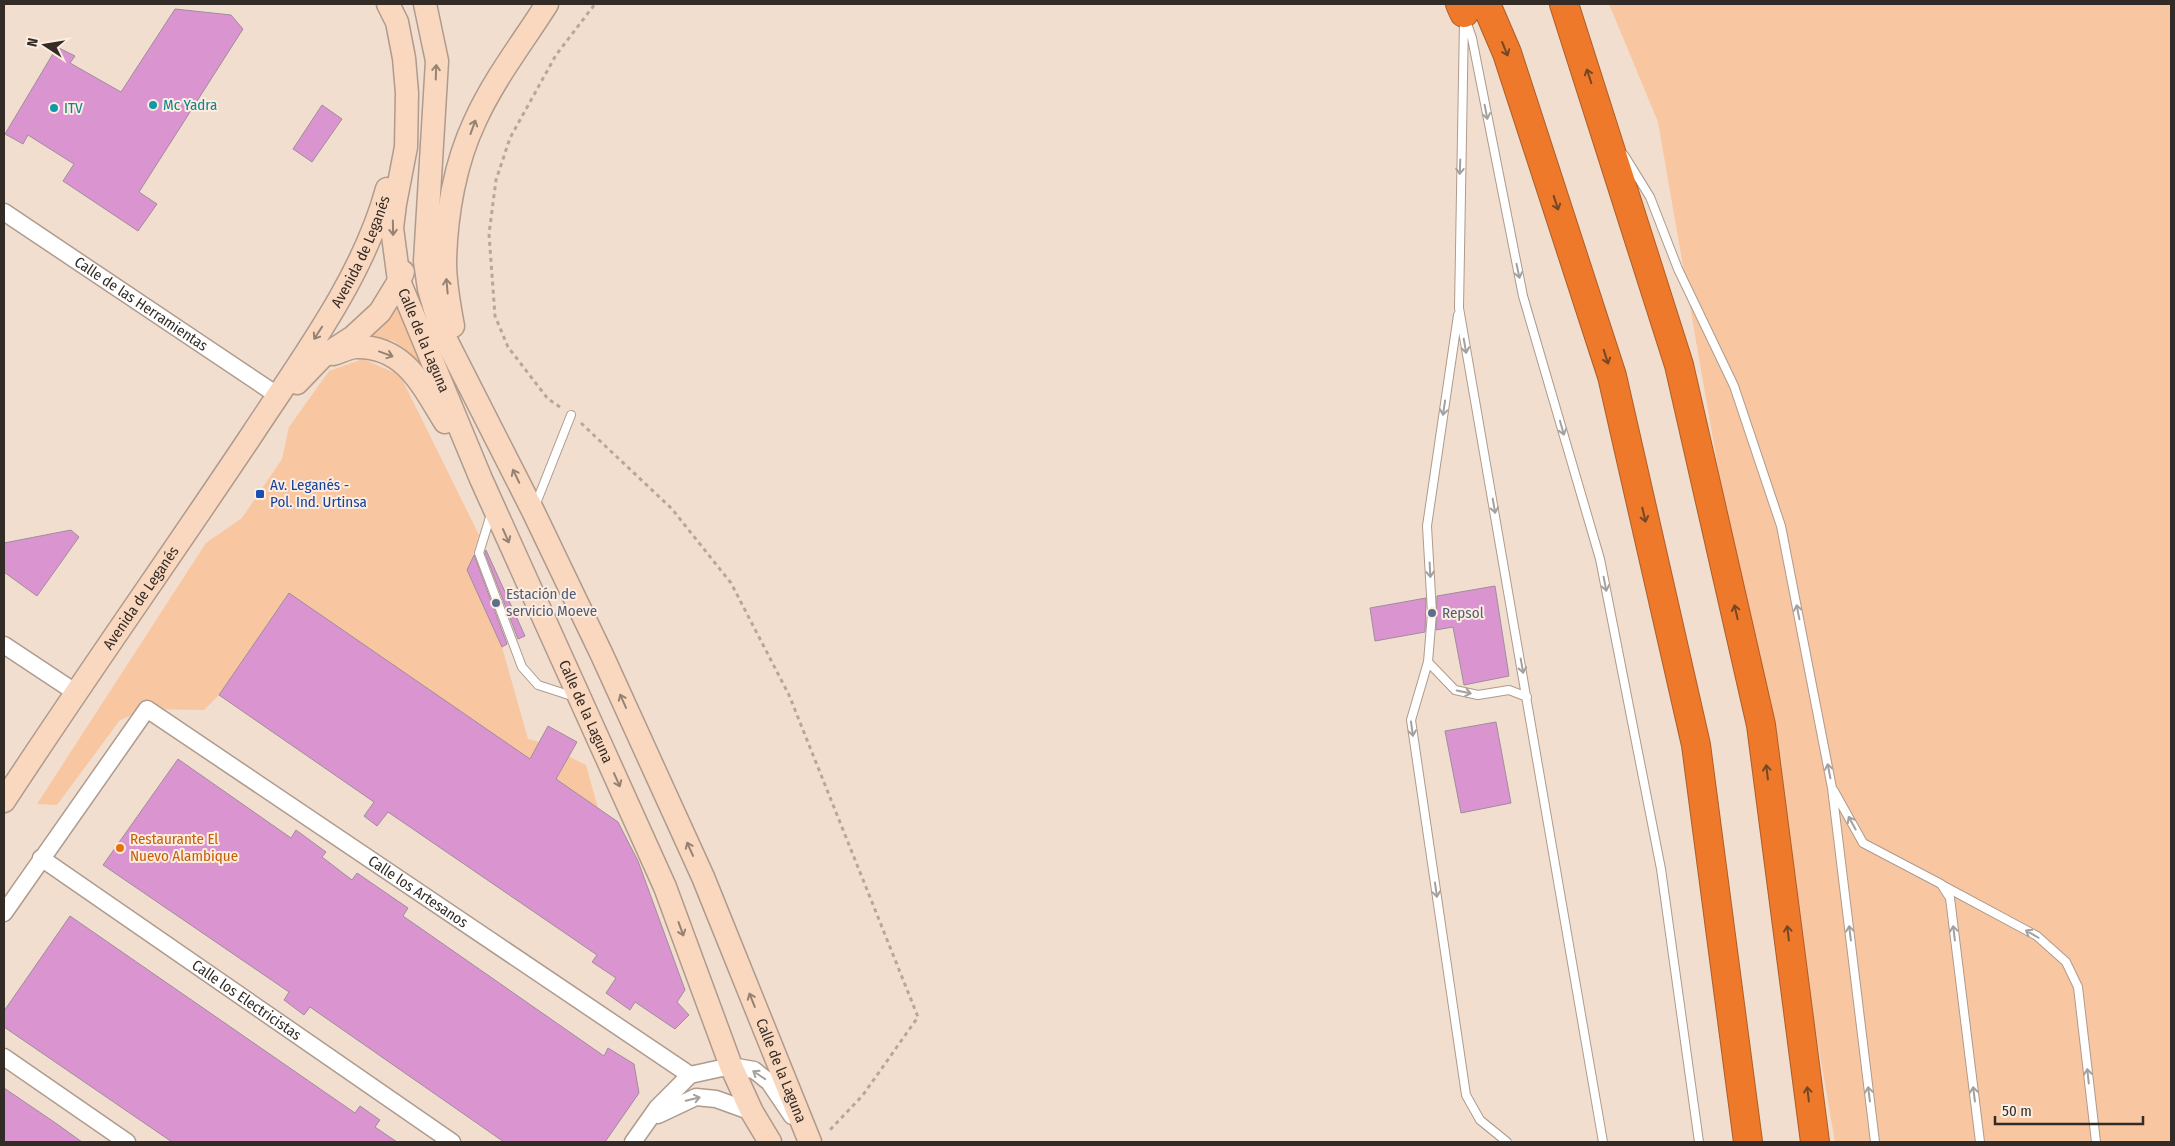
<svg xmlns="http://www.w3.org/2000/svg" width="2175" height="1146" viewBox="0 0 2175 1146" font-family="'Fira Sans Condensed',sans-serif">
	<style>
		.green { fill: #f8c6a0 }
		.building { fill: #da95d1; stroke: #9f8d9b }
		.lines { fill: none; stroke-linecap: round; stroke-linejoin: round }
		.lane-casing { stroke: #ae9b8d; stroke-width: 10 }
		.street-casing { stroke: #ae9b8d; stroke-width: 19 }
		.secondary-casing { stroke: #ae9b8d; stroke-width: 25 }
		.highway-casing { stroke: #ad5e29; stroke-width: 30 }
		.path { stroke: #b7a79b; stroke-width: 3; stroke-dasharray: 4 4; stroke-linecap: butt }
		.lane { stroke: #fff; stroke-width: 8 }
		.street { stroke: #fff; stroke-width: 16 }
		.secondary { stroke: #fad7bf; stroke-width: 22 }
		.highway { stroke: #ee792a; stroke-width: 28 }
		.oneway { stroke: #744727 }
		.oneway2 { stroke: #968272 }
		.oneway3 { stroke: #a3a09d }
		.culture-dot { fill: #0f9aa8; stroke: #fdece0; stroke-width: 2 }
		.transit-dot { fill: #1a4fb4; stroke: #fdece0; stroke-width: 2 }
		.service-dot { fill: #5c6f8a; stroke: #fdece0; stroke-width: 2 }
		.food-dot { fill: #e8710a; stroke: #fdece0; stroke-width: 2 }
		.labels { text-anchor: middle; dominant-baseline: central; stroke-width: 4; stroke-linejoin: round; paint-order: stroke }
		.culture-label { font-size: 15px; fill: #0d838f; stroke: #fdece0; text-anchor: start }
		.street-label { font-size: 15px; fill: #332c26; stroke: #fdece0 }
		.transit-label { font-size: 15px; fill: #164399; stroke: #fdece0; text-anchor: start }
		.service-label { font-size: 15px; fill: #4e5e75; stroke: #fdece0; text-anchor: start }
		.food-label { font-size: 15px; fill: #c56008; stroke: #fdece0; text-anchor: start }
	</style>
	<rect width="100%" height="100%" fill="#f2decf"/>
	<path class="green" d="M1609 4H2171V1142H1835L1658 122Z
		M400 302 423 365 394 341 368 337Z
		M363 359 400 375 479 535 469 567 502 647 528 739 539 742 586 765 598 808 289 594 219 695 204 710 147 709 120 720 57 805 37 804 206 543 242 518 282 459 289 427 329 371Z"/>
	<path class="building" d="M175 9 231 15 243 29 139 192 157 204 138 231 63 181 74 164 28 135 23 144 5 134 57 47 75 56 70 63 121 92Z
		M322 105 342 119 312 162 293 149Z
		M71 530 79 537 37 596 4 572V543Z
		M486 550 525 636 518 639 485 553Z
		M474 555 507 644 502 647 467 570Z
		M1495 586 1509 676 1464 685 1453 627 1436 630 1437 596Z
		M289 593 530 759 548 726 577 742 556 779 618 822 638 861 685 990 677 1002 689 1015 675 1029 635 1002 630 1010 606 993 616 978 592 962 597 955 388 812 377 826 364 816 374 802 219 695Z
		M1426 598 1425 632 1375 641 1370 608Z
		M1496 722 1511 803 1461 813 1445 731Z
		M178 759 291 838 296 830 326 852 322 857 352 880 357 873 408 908 403 916 604 1056 608 1048 634 1064 639 1093 605 1142H504L310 1007 304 1015 284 1000 289 992 103 865Z
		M70 916 355 1113 360 1106 380 1120 375 1127 397 1142H172L4 1027V1011Z
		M4 1088 57 1124 82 1142H4Z"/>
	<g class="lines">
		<g class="lane-casing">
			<path id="lane" d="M1465 18 1472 38 1523 296 1600 559 1661 869 1699 1142
				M1464 20 1459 308 1603 1142
				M1624 155 1650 197 1678 269 1734 386 1781 526 1832 788 1875 1142
				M1458 315 1427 526 1432 613 1428 662 1411 720 1466 1095 1480 1120 1507 1142
				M535 506 571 415
				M491 514 479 553 522 667 538 685 575 697
				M1428 662 1455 690 1478 695 1509 690 1527 697
				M1834 791 1863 843 1941 884 1950 898 1980 1142
				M1942 885 2037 936 2066 962 2078 987 2096 1142"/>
		</g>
		<g class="street-casing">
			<g id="street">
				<path id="s1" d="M4 212 277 395"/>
				<path d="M4 645 75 692"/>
				<path id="s2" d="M41 858 452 1142"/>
				<path id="s3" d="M4 913 147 709 690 1075"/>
				<path d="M4 1057 127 1142"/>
				<path d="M658 1115 696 1097 716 1099 752 1112"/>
				<path d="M633 1142 657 1108 690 1075 731 1066 754 1070 769 1082 792 1116"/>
			</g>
		</g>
		<g class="secondary-casing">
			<g id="secondary">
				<path id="s4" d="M388 4 397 22 404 58 407 93 406 147 395 204 392 228 399 281 481 479 665 887 731 1066 752 1112 770 1142"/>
				<path id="s5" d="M425 4 437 61 425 261 429 289 441 330 533 511 602 655 703 877 810 1142"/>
				<path d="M453 326C449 305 445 283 445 262 446 215 455 163 475 121 494 79 523 42 547 4"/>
				<path d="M333 354C340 352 348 348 355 347 405 345 423 387 445 422"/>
				<path d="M297 383 322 357 353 337 380 312 399 281 403 272"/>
				<path id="s6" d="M4 801C85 677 171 556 253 433 303 357 363 277 387 189"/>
			</g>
		</g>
		<g class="highway-casing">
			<path id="highway" d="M1460 4 1464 13
				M1486 4 1507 53 1612 376 1696 745 1748 1142
				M1564 4 1679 365 1761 725 1815 1142"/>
		</g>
		<path class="path" d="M560 407 548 399 508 347 495 316 489 234 496 180 510 138 556 55 595 4
			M581 423 672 509 731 583 789 695 918 1017 863 1095 828 1132"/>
		<use href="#lane" class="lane"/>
		<use href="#street" class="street"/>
		<use href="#secondary" class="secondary"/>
		<use href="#highway" class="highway"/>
	</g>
	<defs><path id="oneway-shaft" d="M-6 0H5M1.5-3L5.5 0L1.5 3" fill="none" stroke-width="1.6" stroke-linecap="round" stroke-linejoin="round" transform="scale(1.25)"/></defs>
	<g class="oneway">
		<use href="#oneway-shaft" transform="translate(1505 49) rotate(68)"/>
		<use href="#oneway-shaft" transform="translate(1589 76) rotate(-108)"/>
		<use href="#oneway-shaft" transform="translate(1556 203) rotate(72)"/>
		<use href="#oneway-shaft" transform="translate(1606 357) rotate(72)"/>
		<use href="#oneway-shaft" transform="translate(1644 515) rotate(77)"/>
		<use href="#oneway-shaft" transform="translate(1736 612) rotate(-103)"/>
		<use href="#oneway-shaft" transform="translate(1767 772) rotate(-97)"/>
		<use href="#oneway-shaft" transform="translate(1788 933) rotate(-97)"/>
		<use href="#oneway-shaft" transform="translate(1808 1094) rotate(-97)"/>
	</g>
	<g class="oneway2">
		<use href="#oneway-shaft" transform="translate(436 72) rotate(-88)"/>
		<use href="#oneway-shaft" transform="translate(473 127) rotate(-70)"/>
		<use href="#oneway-shaft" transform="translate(393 228) rotate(89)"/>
		<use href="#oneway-shaft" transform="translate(447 286) rotate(-95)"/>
		<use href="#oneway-shaft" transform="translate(318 333) rotate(123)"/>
		<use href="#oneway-shaft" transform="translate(386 354) rotate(20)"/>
		<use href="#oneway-shaft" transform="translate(516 476) rotate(-116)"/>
		<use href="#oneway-shaft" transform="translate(506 536) rotate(66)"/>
		<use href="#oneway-shaft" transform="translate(623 701) rotate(-114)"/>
		<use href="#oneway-shaft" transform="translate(617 780) rotate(66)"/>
		<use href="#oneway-shaft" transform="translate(690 849) rotate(-114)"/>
		<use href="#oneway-shaft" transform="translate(681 929) rotate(70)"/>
		<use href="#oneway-shaft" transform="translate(752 1000) rotate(-112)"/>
	</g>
	<g class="oneway3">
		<use href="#oneway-shaft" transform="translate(1486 112) rotate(79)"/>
		<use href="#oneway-shaft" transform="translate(1460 167) rotate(92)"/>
		<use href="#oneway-shaft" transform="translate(1518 271) rotate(78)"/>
		<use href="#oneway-shaft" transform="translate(1465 346) rotate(80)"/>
		<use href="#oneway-shaft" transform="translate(1444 408) rotate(98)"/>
		<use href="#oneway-shaft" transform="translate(1562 428) rotate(74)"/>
		<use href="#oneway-shaft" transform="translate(1494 506) rotate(80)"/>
		<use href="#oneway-shaft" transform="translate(1430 570) rotate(87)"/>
		<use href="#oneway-shaft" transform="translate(1605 584) rotate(79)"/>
		<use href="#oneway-shaft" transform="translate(1798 612) rotate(-101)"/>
		<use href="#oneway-shaft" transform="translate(1522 666) rotate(80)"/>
		<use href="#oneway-shaft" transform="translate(1464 692) rotate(12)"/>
		<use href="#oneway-shaft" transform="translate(1412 729) rotate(82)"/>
		<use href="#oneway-shaft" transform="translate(1829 771) rotate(-101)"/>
		<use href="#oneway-shaft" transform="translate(1852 823) rotate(-119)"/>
		<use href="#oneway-shaft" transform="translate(1436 890) rotate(82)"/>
		<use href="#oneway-shaft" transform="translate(1850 933) rotate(-97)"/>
		<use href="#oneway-shaft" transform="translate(1954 933) rotate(-97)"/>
		<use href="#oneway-shaft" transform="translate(2032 934) rotate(-150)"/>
		<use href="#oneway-shaft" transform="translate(759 1075) rotate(-146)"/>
		<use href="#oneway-shaft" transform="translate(2088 1076) rotate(-96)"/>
		<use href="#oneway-shaft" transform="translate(1869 1094) rotate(-97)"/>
		<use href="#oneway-shaft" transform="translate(1974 1094) rotate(-97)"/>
		<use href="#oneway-shaft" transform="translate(693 1099) rotate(-14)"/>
	</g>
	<g class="culture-dot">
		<circle cx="153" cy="105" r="5"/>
		<circle cx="54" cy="108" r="5"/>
	</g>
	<rect class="transit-dot" x="255" y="489" width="10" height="10" rx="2.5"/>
	<g class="service-dot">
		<circle cx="496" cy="603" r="5"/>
		<circle cx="1432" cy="613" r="5"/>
	</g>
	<circle class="food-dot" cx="120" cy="848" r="5"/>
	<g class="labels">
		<g class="culture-label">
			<text x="163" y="105">Mc Yadra</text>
			<text x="64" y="108">ITV</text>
		</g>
		<g class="street-label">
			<text stroke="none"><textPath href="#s6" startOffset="656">Avenida de Leganés</textPath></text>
			<text stroke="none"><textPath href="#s1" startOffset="165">Calle de las Herramientas</textPath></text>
			<text stroke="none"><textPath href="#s4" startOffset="346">Calle de la Laguna</textPath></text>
			<text stroke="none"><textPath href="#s6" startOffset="245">Avenida de Leganés</textPath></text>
			<text stroke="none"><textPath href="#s4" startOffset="751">Calle de la Laguna</textPath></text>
			<text stroke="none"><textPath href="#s3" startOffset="576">Calle los Artesanos</textPath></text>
			<text stroke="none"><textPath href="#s2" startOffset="250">Calle los Electricistas</textPath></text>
			<text stroke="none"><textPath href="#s5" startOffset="1145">Calle de la Laguna</textPath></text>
		</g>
		<g class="transit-label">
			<text x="270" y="485">Av. Leganés -<tspan x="270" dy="17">Pol. Ind. Urtinsa</tspan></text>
		</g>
		<g class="service-label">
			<text x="506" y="594">Estación de<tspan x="506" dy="17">servicio Moeve</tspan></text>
			<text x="1442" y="613">Repsol</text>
		</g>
		<g class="food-label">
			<text x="130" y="839">Restaurante El<tspan x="130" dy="17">Nuevo Alambique</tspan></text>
		</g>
	</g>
	<rect width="2175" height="1146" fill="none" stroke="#332c26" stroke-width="10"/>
	<g transform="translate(45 45) rotate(282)" stroke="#fdece0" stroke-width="4" paint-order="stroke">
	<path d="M0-4L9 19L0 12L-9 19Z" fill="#332c26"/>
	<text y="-8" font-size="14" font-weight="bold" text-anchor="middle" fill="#332c26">N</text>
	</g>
	<path d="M1995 1116v8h148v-8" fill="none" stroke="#332c26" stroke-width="2.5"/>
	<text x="2002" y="1116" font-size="15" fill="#332c26" stroke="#fdece0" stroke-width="4" paint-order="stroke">50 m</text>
</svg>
